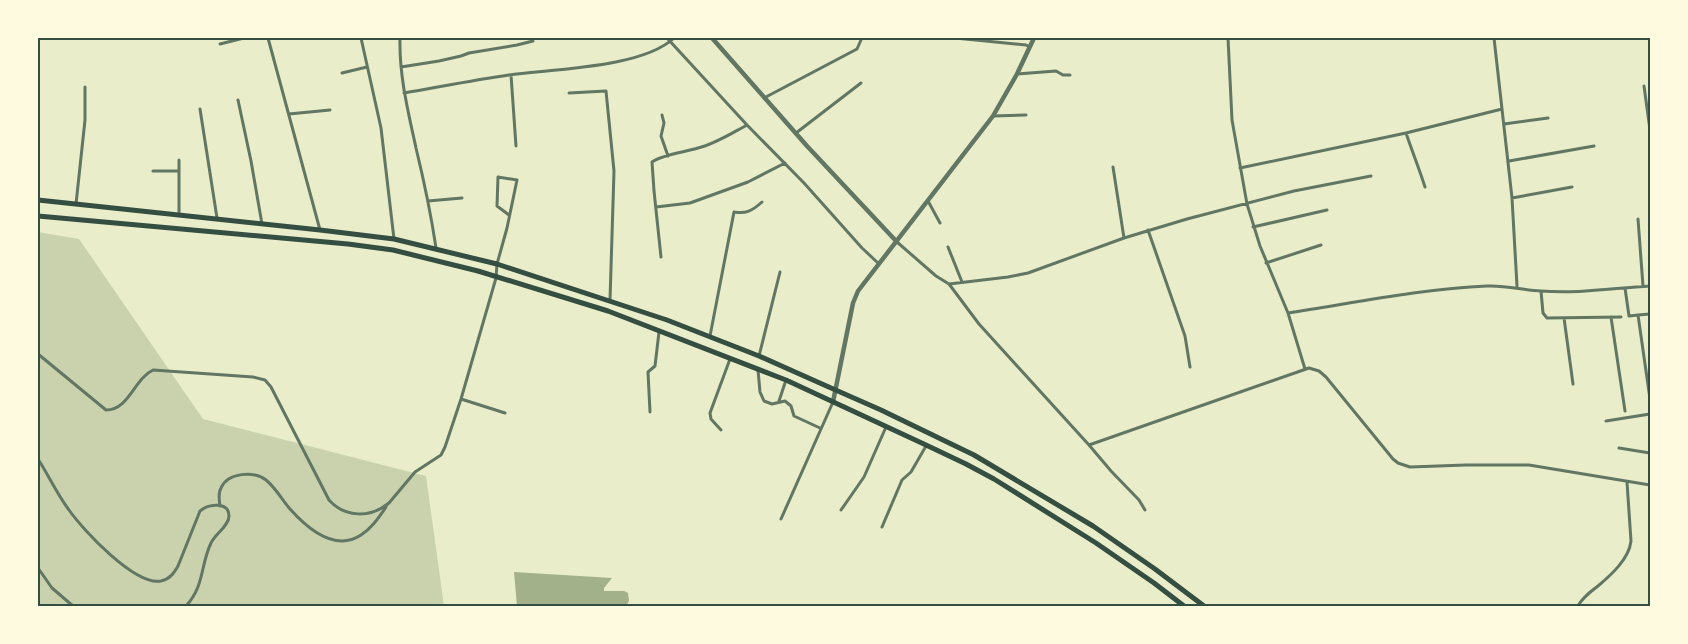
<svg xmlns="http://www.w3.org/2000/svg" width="1688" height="644" viewBox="0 0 1688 644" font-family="'Fira Sans Condensed',sans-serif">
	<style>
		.green { fill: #cad2ad }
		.water { fill: #a3b18a }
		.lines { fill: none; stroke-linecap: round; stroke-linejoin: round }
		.minor { stroke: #617663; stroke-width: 3 }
		.tertiary { stroke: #617663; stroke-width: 4.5 }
		.primary { stroke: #344e41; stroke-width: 5 }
		.neatline { fill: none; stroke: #344e41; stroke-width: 2 }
	</style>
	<rect width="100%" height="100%" fill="#e9edc9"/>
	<path class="green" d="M38 232 79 239 203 419 426 476 444 606H38Z"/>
	<path class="water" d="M514 572 612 578 604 588V591H624L628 593 629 601 626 606H517Z"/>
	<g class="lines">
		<path class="minor" d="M268 38 320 230
			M361 38 381 128 394 239
			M400 38C399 75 408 111 416 148 424 181 431 214 436 248
			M667 38 747 125 804 183 862 248 878 263
			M955 38 1026 45 1030 47
			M1228 38 1232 120 1247 204 1260 246 1288 313 1305 369
			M1494 38 1512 198 1517 286
			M220 44 244 38
			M401 67 439 61 461 56 469 53 517 45 533 41
			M342 73 367 67
			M1017 74 1056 71 1063 75H1070
			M511 75 516 146
			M1644 86 1650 130
			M404 93C439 87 474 80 509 75 553 69 642 68 674 38
			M569 93 606 91 614 171 610 300
			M764 98 857 49 861 40V38
			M238 100 251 161 262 224
			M200 109 217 218
			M289 114 330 110
			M662 115 664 123 661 136 668 156
			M993 116 1026 115
			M1504 124 1548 118
			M796 133 861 83
			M1406 133C1412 151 1419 168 1425 187
			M1509 161 1594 146
			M1113 167 1124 238
			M1240 168 1406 133 1502 109
			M153 171H179
			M1512 198 1572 187
			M428 201 462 198
			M928 201 940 223
			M76 204 85 120V87
			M656 207 690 203 748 182 785 163
			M179 214V160
			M1638 219 1643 286
			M1253 227 1327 210
			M1148 230 1185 336 1190 367
			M897 242 936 276 949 284 1008 277 1028 273 1124 238 1187 219 1294 191 1371 176
			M948 247 962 282
			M661 257 654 191 652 162C663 154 686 152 698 148 715 144 732 133 747 125
			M1266 263 1321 245
			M949 284 979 324 1089 445 1111 471 1139 500 1145 510
			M1625 288 1629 316 1638 315
			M1541 291 1543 313 1547 318 1621 317
			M1288 313C1354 303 1420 289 1487 286 1506 285 1522 290 1541 291 1577 294 1614 288 1650 286
			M1650 314 1638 315 1650 399
			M1611 317 1625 411
			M1564 318 1573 384
			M710 336 734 212C746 214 752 211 762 202
			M38 354 106 410C129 410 134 379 153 370L253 377 265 380 271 387 329 500C345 518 371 518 389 503L415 472 441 455 445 447 461 399 496 278 497 264 507 228 517 180 498 177 497 206 509 215
			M759 356 780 272
			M758 370 760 392 764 401 772 404 785 401 791 406 794 416 820 428
			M461 399 505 413
			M779 401 786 380
			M650 412 648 372 655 366 659 332
			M1606 421 1650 414
			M721 430 711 419 710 413 730 359
			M1089 445 1309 368 1319 371 1326 377 1393 459 1398 463 1410 467 1466 465H1529L1650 485
			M1619 448 1650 453
			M38 459C49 476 57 494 69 510 83 530 135 586 161 581 170 579 174 573 178 566L200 511C208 504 229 501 229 516 229 526 215 534 211 543 200 566 205 585 186 606
			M220 506C219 500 218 493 221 488 228 472 254 471 266 480 276 488 282 500 290 509 307 528 335 552 361 535 372 528 379 517 386 507
			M841 510 864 477 886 427
			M781 519 833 402
			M882 527 902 480 911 472 926 446
			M38 568 52 588 73 606
			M1578 606C1582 598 1590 592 1598 586 1611 575 1629 559 1631 541L1627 482"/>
		<path class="tertiary" d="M712 38 807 146 897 242
			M833 402 853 303 858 291 993 116 1017 74 1034 38"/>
		<path class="primary" d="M38 200 320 230 394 239 497 264 667 320 759 356 822 384 881 410 974 455 1093 526 1155 569 1204 606
			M38 216 348 244 393 250 478 271 608 311 786 380 926 445 966 464 994 479 1096 543 1154 583 1184 606"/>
	</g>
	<rect width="1688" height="644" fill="none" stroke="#fefae0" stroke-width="78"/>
	<rect x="39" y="39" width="1610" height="566" class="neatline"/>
</svg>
